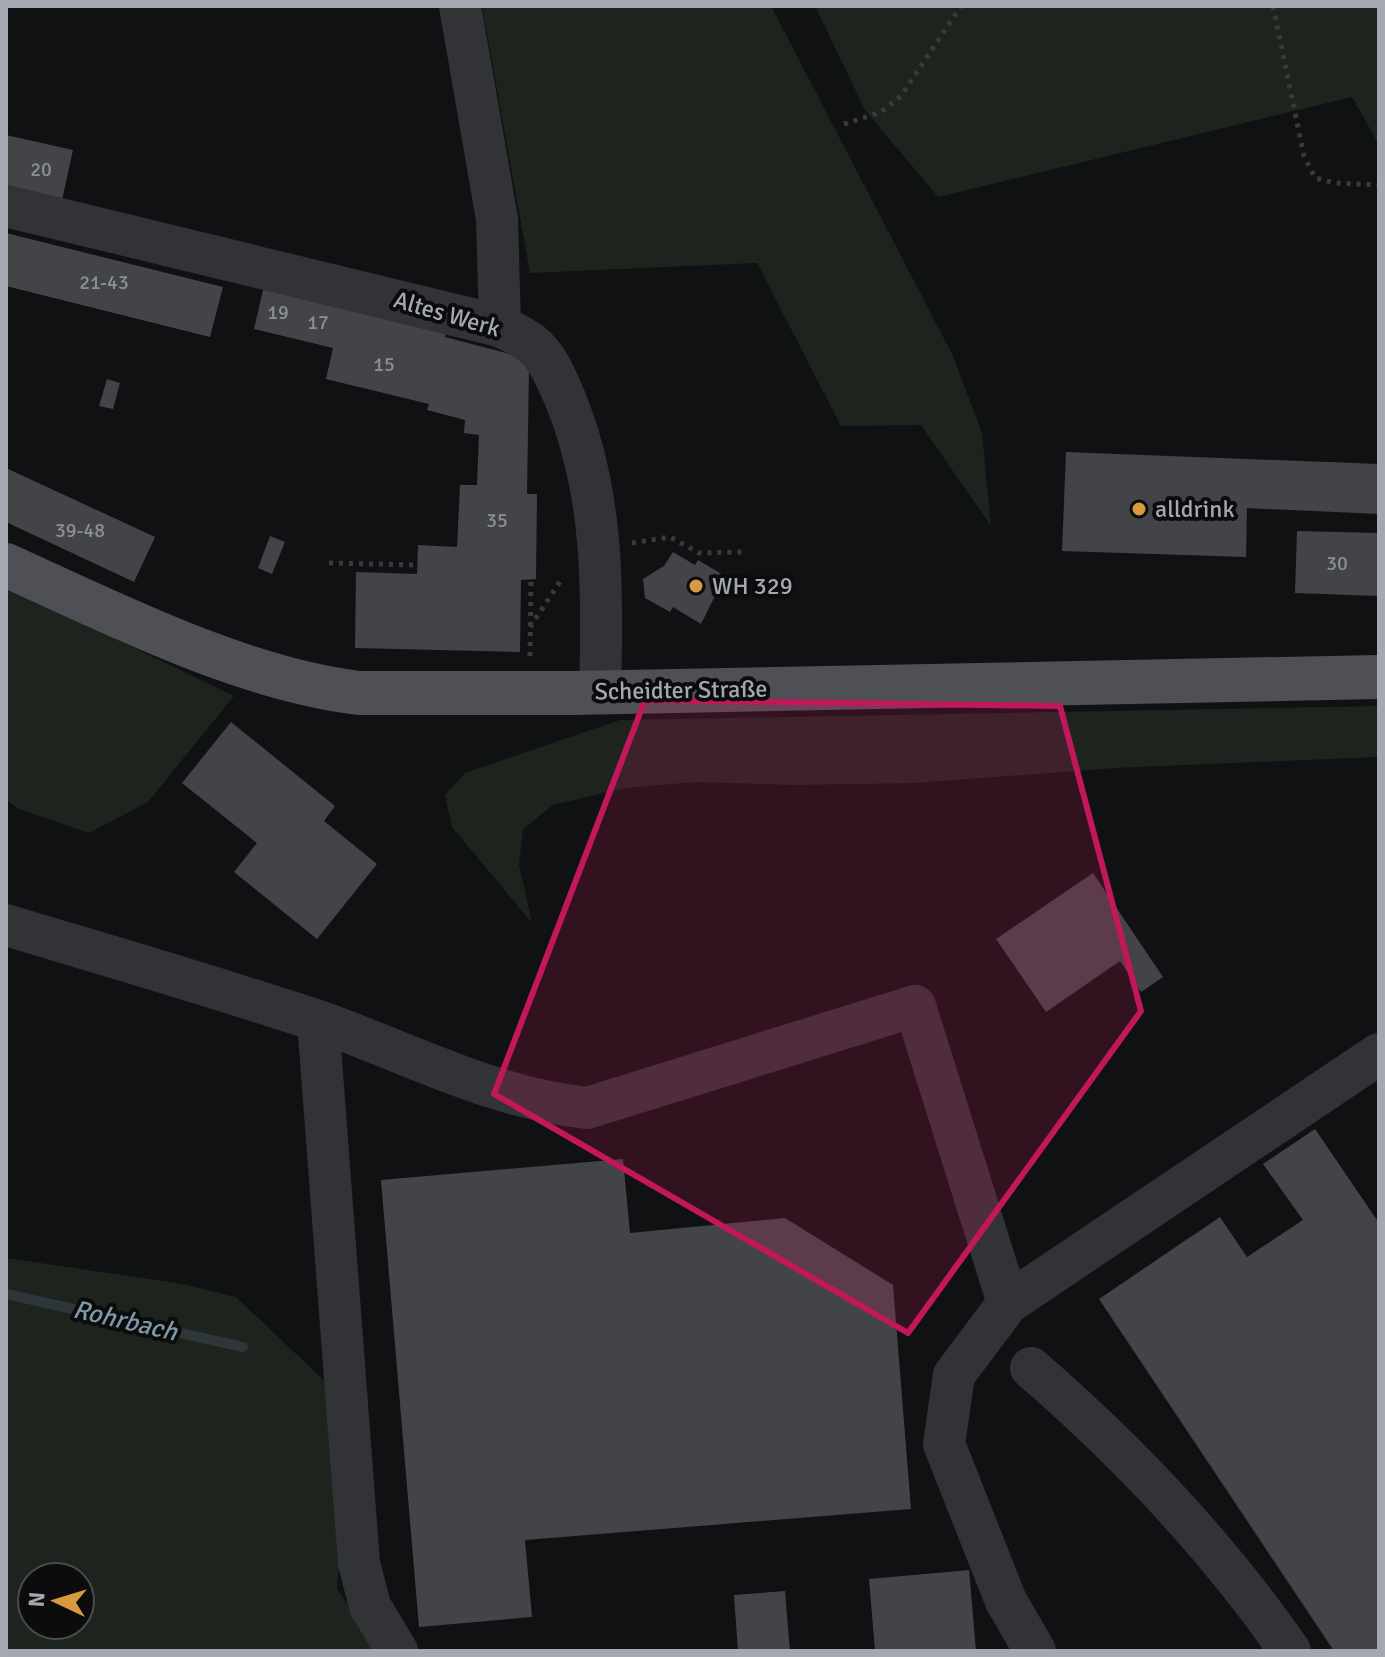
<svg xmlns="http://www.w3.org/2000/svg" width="1385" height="1657" viewBox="0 0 1385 1657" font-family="Signika,sans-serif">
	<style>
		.green { fill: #1d241e; fill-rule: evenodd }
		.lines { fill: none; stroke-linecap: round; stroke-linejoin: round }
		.stream { stroke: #2e363a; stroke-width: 10 }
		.building { fill: #434447 }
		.path { stroke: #383a3d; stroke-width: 5; stroke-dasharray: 4 6; stroke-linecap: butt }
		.minor { stroke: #323336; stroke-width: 42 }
		.major { stroke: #4e5055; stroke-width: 44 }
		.marked { fill: #c2185b; fill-opacity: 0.2; stroke: #c2185b; stroke-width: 6; stroke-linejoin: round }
		.poi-dot { fill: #d99941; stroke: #0c0c0d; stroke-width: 3 }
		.labels { text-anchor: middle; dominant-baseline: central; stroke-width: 8; stroke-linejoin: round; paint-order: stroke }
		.number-label { font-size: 20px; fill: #8c9096 }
		.street-label { font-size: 24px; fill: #a4a9b1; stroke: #0c0c0d }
		.poi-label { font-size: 24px; fill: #a4a9b1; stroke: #0c0c0d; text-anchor: start }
		.water-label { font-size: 26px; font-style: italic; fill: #7e98a8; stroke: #0c0c0d }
	</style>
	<rect width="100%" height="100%" fill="#101112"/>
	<path class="green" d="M482 6H771L953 356 982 433 991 526 921 425 841 426 757 263 530 273Z
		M815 6H1379V145L1352 97 938 197 865 110Z
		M6 586 234 696 148 802 89 833 19 809 6 800Z
		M1379 706V757L1115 768 914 783 794 785 696 782 625 788 553 805 523 829 519 865 532 923 452 827 445 795 465 773 620 720Z
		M6 1258 183 1284 236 1297 330 1386 341 1530 337 1589 379 1651H6ZM32 1577H80V1625H32Z"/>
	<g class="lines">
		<path class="stream" d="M6 1294 243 1347"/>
	</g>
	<path class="building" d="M6 135 73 150 62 200 6 187Z
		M6 233 223 287 210 337 6 286Z
		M264 286 447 331 445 337 518 356 529 367 527 494H537L536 579 521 580 520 652 355 648 356 572 417 574 418 545 457 547 460 485H477L479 435 464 433 465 420 427 410 429 404 326 379 333 348 254 329Z
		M107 379 120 383 113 409 99 406Z
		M1066 452 1379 464V514L1247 508 1246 557 1062 551Z
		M6 468 155 537 134 582 6 522Z
		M1297 531 1379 533V596L1295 593Z
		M270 536 285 542 272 574 258 568Z
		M673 552 695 565 698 560 725 576 701 624 673 607 670 612 645 598 643 579 664 566Z
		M231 722 335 806 324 821 377 864 317 939 234 872 257 843 182 783Z
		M1093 873 1163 977 1141 992 1120 961 1046 1012 996 939Z
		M1315 1129 1379 1223V1651H1334L1099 1299 1220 1217 1247 1257 1303 1220 1263 1164Z
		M623 1159 630 1233 785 1218 893 1285 911 1509 525 1540 532 1617 419 1627 381 1180Z
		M969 1570 976 1651H875L869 1579Z
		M785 1591 790 1651H738L734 1595Z"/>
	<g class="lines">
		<path class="path" d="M1273 6 1304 156 1315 178 1335 183 1379 185
			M844 124 881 112 901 96 961 6
			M632 543 670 537 699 553 742 552
			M329 563 418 565
			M530 627 563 577
			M530 656 531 580"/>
		<path class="minor" d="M460 6 497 219 500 326
			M6 206 500 326C510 331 523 337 532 344 548 357 556 378 564 396 604 491 603 591 600 692
			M6 925C109 956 213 986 315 1020 406 1051 490 1098 587 1108L915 1006 1008 1303
			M318 1021 359 1563 370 1606 397 1651
			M1031 1368C1128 1452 1216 1544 1290 1651
			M1035 1651 1006 1601 944 1444 954 1375 1008 1303 1379 1054"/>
		<path class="major" d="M6 565C114 614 242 679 359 693H573L1379 677"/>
	</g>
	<path class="marked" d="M645 700 1060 706 1141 1011 908 1333 494 1094Z"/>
	<g class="poi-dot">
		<circle cx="1139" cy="509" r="8"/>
		<circle cx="696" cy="586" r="8"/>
	</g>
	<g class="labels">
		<g class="number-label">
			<text x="41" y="169">20</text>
			<text x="104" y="282">21-43</text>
			<text x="278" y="312">19</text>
			<text x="318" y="322">17</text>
			<text x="384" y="364">15</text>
			<text x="497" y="520">35</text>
			<text x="80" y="530">39-48</text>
			<text x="1337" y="563">30</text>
		</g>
		<g class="street-label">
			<text transform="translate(447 314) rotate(16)">Altes Werk</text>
			<text transform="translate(681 690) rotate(-1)">Scheidter Straße</text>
		</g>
		<g class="poi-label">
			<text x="1155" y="509">alldrink</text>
			<text x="712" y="586">WH 329</text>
		</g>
		<g class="water-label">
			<text transform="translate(125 1321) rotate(13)">Rohrbach</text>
		</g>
	</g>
	<rect width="1385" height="1657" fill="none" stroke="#a4a9b1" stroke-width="16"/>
	<g transform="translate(56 1601) rotate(274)"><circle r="38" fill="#0c0c0d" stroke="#494b4f" stroke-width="2"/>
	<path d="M0-6L14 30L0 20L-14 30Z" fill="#d99941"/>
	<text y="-12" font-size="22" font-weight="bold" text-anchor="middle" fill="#a4a9b1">N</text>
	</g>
</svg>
